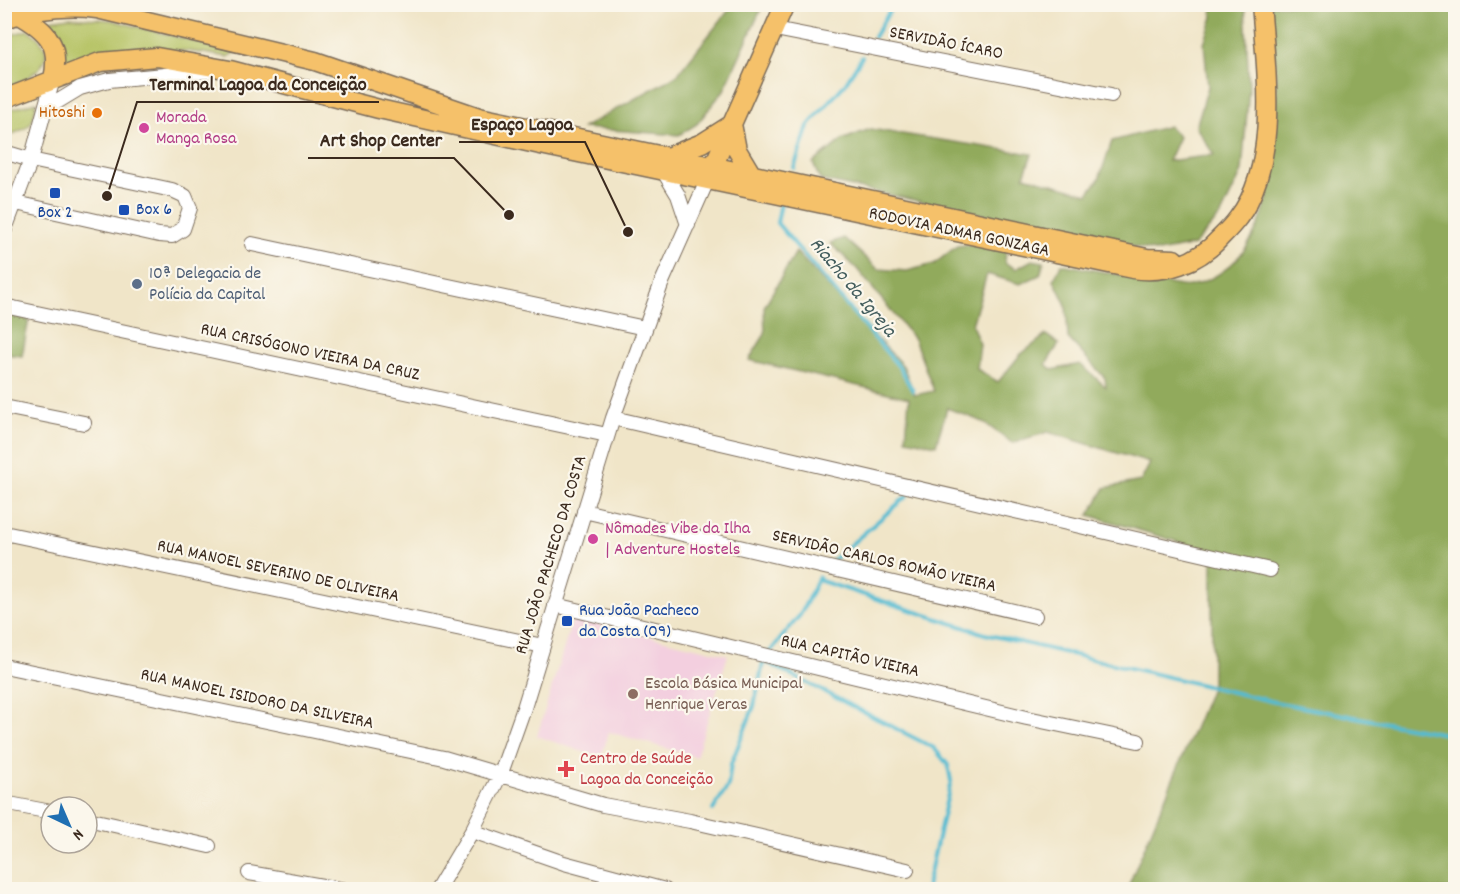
<svg xmlns="http://www.w3.org/2000/svg" width="1460" height="894" viewBox="0 0 1460 894" font-family="Dekko,sans-serif">
	<style>
		.built { fill: #f3cfdf }
		.green { fill: #b7c467; stroke: #797742; stroke-width: 1.5 }
		.forest { fill: #91aa5c; stroke: #666a3d; stroke-width: 1.5 }
		.lines { fill: none; stroke-linecap: round; stroke-linejoin: round }
		.stream { stroke: #53bbd1; stroke-width: 4 }
		.minor-casing { stroke: #7a6b5a; stroke-width: 16 }
		.major-casing { stroke: #7a6b5a; stroke-width: 21 }
		.minor { stroke: #fff; stroke-width: 14 }
		.major { stroke: #f5c16b; stroke-width: 18 }
		.food-dot { fill: #e8710a; stroke: #fbf7ec; stroke-width: 2 }
		.hotel-dot { fill: #d1479c; stroke: #fbf7ec; stroke-width: 2 }
		.transit-dot { fill: #1a4fb4; stroke: #fbf7ec; stroke-width: 2 }
		.service-dot { fill: #5c6f8a; stroke: #fbf7ec; stroke-width: 2 }
		.education-dot { fill: #8d6e63; stroke: #fbf7ec; stroke-width: 2 }
		.health-dot { fill: #e0444e; stroke: #fbf7ec; stroke-width: 2 }
		.labels { text-anchor: middle; dominant-baseline: central; stroke-width: 4.5; stroke-linejoin: round; paint-order: stroke }
		.street-label { font-size: 18px; fill: #3b2a1e; stroke: #fbf7ec }
		.food-label { font-size: 18px; fill: #c56008; stroke: #fbf7ec; text-anchor: end }
		.hotel-label { font-size: 18px; fill: #b23c85; stroke: #fbf7ec; text-anchor: start }
		.transit-label { font-size: 18px; fill: #164399; stroke: #fbf7ec; text-anchor: start }
		.service-label { font-size: 18px; fill: #4e5e75; stroke: #fbf7ec; text-anchor: start }
		.education-label { font-size: 18px; fill: #785e54; stroke: #fbf7ec; text-anchor: start }
		.health-label { font-size: 18px; fill: #be3a42; stroke: #fbf7ec; text-anchor: start }
		.water-label { font-size: 20px; font-style: italic; fill: #435d5d; stroke: #fbf7ec }
		.leader { fill: none; stroke: #3b2a1e; stroke-width: 2 }
		.callout-dot { fill: #3b2a1e; stroke: #fbf7ec; stroke-width: 2 }
		.callout-label { font-size: 20px; text-anchor: middle; font-weight: bold; fill: #3b2a1e; stroke: #fbf7ec; stroke-width: 4.5; stroke-linejoin: round; paint-order: stroke }
	</style>
	<rect width="100%" height="100%" fill="#fbf7ec"/>
	<filter id="ink" filterUnits="userSpaceOnUse"><feTurbulence type="fractalNoise" baseFrequency=".0167" numOctaves="2"/><feDisplacementMap in="SourceGraphic" scale="12" xChannelSelector="R" yChannelSelector="G"/><feConvolveMatrix kernelMatrix="1 2 1 2 8 2 1 2 1" color-interpolation-filters="sRGB"/></filter>
	<filter id="wash" filterUnits="userSpaceOnUse"><feTurbulence type="fractalNoise" baseFrequency=".008" numOctaves="4" result="noise"/><feDisplacementMap in="SourceGraphic" scale="24" xChannelSelector="R" yChannelSelector="G"/><feGaussianBlur stdDeviation="1.35" result="paint"/><feColorMatrix in="noise" values="0 0 0 0 0 0 0 0 0 0 0 0 0 0 0 0 0 1.4 0 .05"/><feComposite in="paint" operator="in"/></filter>
	<g filter="url(#wash)">
		<rect width="100%" height="100%" fill="#f0e5c8"/>
		<path class="built" d="M573 618 728 655 696 757 609 732 601 758 537 736Z"/>
		<path class="green" d="M70 17 111 20 236 52 228 57C173 47 122 44 68 62L64 60C63 43 61 33 50 20Z
			M28 30C68 57 32 77 5 90L4 37Z
			M36 102C34 129 27 128 5 137V111Z"/>
		<path class="forest" d="M733 5H763L724 90 697 124 679 135 583 128 677 75Z
			M1211 5H1245L1249 88 1242 171 1221 215 1194 245 1159 252 820 180 813 163 842 140 870 129 1032 154 1024 176 1088 194 1099 179 1112 141 1169 126 1179 137 1168 161 1214 155 1196 127 1208 87 1204 43 1213 17Z
			M1271 5H1455V889H1127L1212 686V552L1089 515 1105 488 1141 481 1150 463 1048 432 1012 443 983 422 947 408 936 445 906 439 909 398 749 360 765 334 764 307 796 252 903 366 915 395 934 391 914 339 857 269 830 243 844 238 878 269 907 271 934 264 957 246 974 244 1006 248 1005 263 1016 269 1032 260 1044 262 1040 275 1020 284 987 274 972 325 980 344 977 369 998 382 1020 355 1046 335 1059 344 1046 364 1052 370 1080 364 1106 387 1105 378 1068 338 1066 305 1054 280 1061 264C1094 270 1126 276 1159 282 1168 283 1182 288 1190 286 1300 259 1275 88 1271 5Z
			M5 314 29 319 22 356 5 354Z"/>
		<g class="lines">
			<path class="stream" d="M874 37 894 4
				M794 168 808 126 845 84 862 57
				M781 203 777 223 900 368 913 391
				M833 560 907 496
				M769 653 800 615 819 577 821 581 985 634 1275 702 1456 736
				M764 661 934 748 948 765 951 781 926 890
				M713 810 728 786 731 764 754 706 764 659
				M601 890 603 888"/>
		</g>
	</g>
	<g filter="url(#ink)">
		<g class="lines">
			<g class="minor-casing">
				<path id="minor" d="M775 29 1111 95
					M47 108 80 88 109 80 209 71
					M4 152 31 160 172 190 185 196 190 208 183 229 172 236 159 235 16 203
					M664 172 678 195 688 225
					M4 232 31 160 53 79
					M252 244 645 328
					M4 306 607 435
					M4 407 84 423
					M613 418 1270 570
					M584 511 1035 616
					M4 533 543 646
					M555 605 1027 718 1138 741
					M4 666 444 758 603 805 690 821 907 870
					M4 803 51 812
					M87 819 209 846
					M472 831 564 863 665 890
					M249 873 345 890
					M437 890 472 831 501 773 524 708 613 418 662 282 707 181"/>
			</g>
			<g class="major-casing">
				<path id="major" d="M18 14C47 30 61 44 53 79
					M4 19C35 9 65 5 97 9L315 61 479 117 1147 258 1174 259
					M4 99 100 62 157 57 230 70 379 109 536 144 1133 269C1165 274 1198 263 1220 238 1226 232 1233 225 1238 218 1280 164 1266 68 1261 4
					M732 124 737 150 752 175
					M667 157 702 143 732 124
					M709 176 785 4"/>
			</g>
			<use href="#minor" class="minor"/>
			<use href="#major" class="major"/>
		</g>
	</g>
	<circle class="food-dot" cx="97" cy="113" r="6"/>
	<g class="hotel-dot">
		<circle cx="144" cy="128" r="6"/>
		<circle cx="593" cy="539" r="6"/>
	</g>
	<g class="transit-dot">
		<rect x="49" y="187" width="12" height="12" rx="3"/>
		<rect x="118" y="204" width="12" height="12" rx="3"/>
		<rect x="561" y="615" width="12" height="12" rx="3"/>
	</g>
	<circle class="service-dot" cx="137" cy="284" r="6"/>
	<circle class="education-dot" cx="633" cy="694" r="6"/>
	<path class="health-dot" d="M563 760h6v6h6v6h-6v6h-6v-6h-6v-6h6z"/>
	<g class="labels">
		<g class="street-label">
			<text transform="translate(946 44) rotate(11)">SERVIDÃO ÍCARO</text>
			<text transform="translate(959 233) rotate(12)">RODOVIA ADMAR GONZAGA</text>
			<text transform="translate(310 353) rotate(12)">RUA CRISÓGONO VIEIRA DA CRUZ</text>
			<text transform="translate(552 555) rotate(-73)">RUA JOÃO PACHECO DA COSTA</text>
			<text transform="translate(884 562) rotate(13)">SERVIDÃO CARLOS ROMÃO VIEIRA</text>
			<text transform="translate(278 572) rotate(12)">RUA MANOEL SEVERINO DE OLIVEIRA</text>
			<text transform="translate(850 657) rotate(13)">RUA CAPITÃO VIEIRA</text>
			<text transform="translate(257 700) rotate(12)">RUA MANOEL ISIDORO DA SILVEIRA</text>
		</g>
		<g class="food-label">
			<text x="85" y="113">Hitoshi</text>
		</g>
		<g class="hotel-label">
			<text x="156" y="118">Morada<tspan x="156" dy="21">Manga Rosa</tspan></text>
			<text x="605" y="529">Nômades Vibe da Ilha<tspan x="605" dy="21">| Adventure Hostels</tspan></text>
		</g>
		<g class="transit-label">
			<text x="136" y="210">Box 6</text>
			<text x="55" y="213" text-anchor="middle">Box 2</text>
			<text x="579" y="611">Rua João Pacheco<tspan x="579" dy="21">da Costa (09)</tspan></text>
		</g>
		<g class="service-label">
			<text x="149" y="274">10ª Delegacia de<tspan x="149" dy="21">Polícia da Capital</tspan></text>
		</g>
		<g class="education-label">
			<text x="645" y="684">Escola Básica Municipal<tspan x="645" dy="21">Henrique Veras</tspan></text>
		</g>
		<g class="health-label">
			<text x="580" y="759">Centro de Saúde<tspan x="580" dy="21">Lagoa da Conceição</tspan></text>
		</g>
		<g class="water-label">
			<text transform="translate(852 288) rotate(50)">Riacho da Igreja</text>
		</g>
	</g>
	<path class="leader" d="M107 196L137 102H379M628 232L585 142H459M509 215L454 158H308"/>
	<g class="callout-dot">
		<circle cx="107" cy="196" r="6"/>
		<circle cx="628" cy="232" r="6"/>
		<circle cx="509" cy="215" r="6"/>
	</g>
	<g class="callout-label">
		<text x="258" y="90">Terminal Lagoa da Conceição</text>
		<text x="522" y="130">Espaço Lagoa</text>
		<text x="381" y="146">Art Shop Center</text>
	</g>
	<rect width="1460" height="894" fill="none" stroke="#fbf7ec" stroke-width="24"/>
	<g transform="translate(69 825) rotate(136)"><circle r="28" fill="#fbf7ec" stroke="#aea59a" stroke-width="1.5"/>
	<path d="M0-4.5L10 22L0 15L-10 22Z" fill="#1f6fb2"/>
	<text y="-9" font-size="16" font-weight="bold" text-anchor="middle" fill="#3b2a1e">N</text>
	</g>
</svg>
